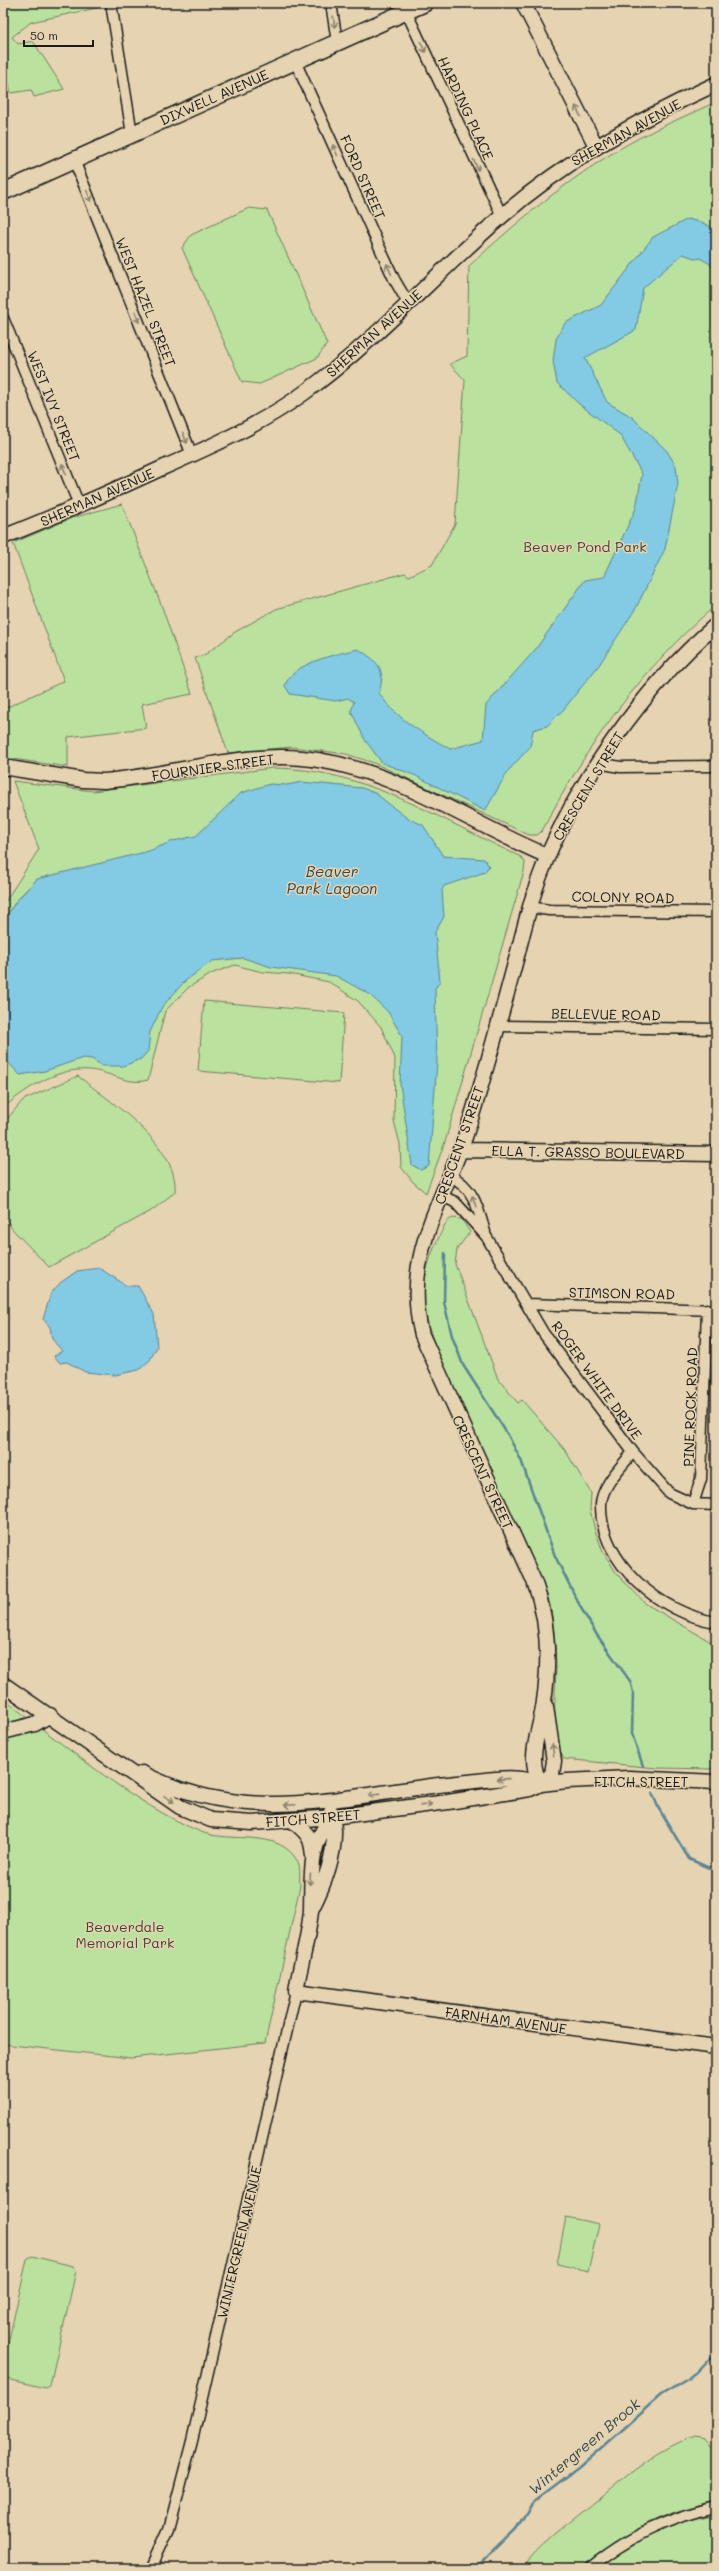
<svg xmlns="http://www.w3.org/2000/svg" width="719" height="2571" viewBox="0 0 719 2571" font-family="Mali,sans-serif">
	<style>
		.green { fill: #bae29e; stroke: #6b7f5d }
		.water { fill: #83cae4; stroke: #5a8494 }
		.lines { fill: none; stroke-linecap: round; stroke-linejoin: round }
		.stream { stroke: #5a8494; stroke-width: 2.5 }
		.street-casing { stroke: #1c1c1c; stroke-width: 13 }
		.secondary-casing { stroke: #1c1c1c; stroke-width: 17 }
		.primary-casing { stroke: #1c1c1c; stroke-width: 19 }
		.street { stroke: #e6d3b1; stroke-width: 10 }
		.secondary { stroke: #e6d3b1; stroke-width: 14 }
		.primary { stroke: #e6d3b1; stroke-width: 16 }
		.oneway { stroke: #8b816e }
		.labels { text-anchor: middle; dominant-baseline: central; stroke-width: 3; stroke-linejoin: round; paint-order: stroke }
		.street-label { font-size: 14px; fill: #1c1c1c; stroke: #e6d3b1 }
		.park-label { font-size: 14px; fill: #3c4436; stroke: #e6d3b1 }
		.water-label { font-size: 15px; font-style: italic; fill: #36484e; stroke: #e6d3b1 }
	</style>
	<rect width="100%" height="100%" fill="#e6d3b1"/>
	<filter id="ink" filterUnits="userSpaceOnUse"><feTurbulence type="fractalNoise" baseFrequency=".025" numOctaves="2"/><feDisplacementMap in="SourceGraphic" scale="8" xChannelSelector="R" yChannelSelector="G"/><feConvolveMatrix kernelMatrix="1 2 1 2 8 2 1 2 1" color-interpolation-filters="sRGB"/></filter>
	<g filter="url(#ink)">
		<path class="green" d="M3 3H101V7L31 22 12 37 18 44 33 41 64 89 34 97 31 90 11 93 8 79 3 80Z
			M716 102V605C642 668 587 745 542 831L537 835H529L374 763 346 754 292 747 228 753 195 658 206 654 235 632 276 609 405 573 409 576 432 565 455 524 465 380 450 364 467 356 469 266C521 218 576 172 639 138 664 125 690 114 716 102Z
			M249 208 267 210 327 344 317 358 260 384 242 382 182 248 191 235Z
			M122 504 162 607 192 694 142 704 146 728 68 737V767L6 758 3 756V709L64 681 13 543 72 518Z
			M273 768C363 768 441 820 521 857L525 862 524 871 445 1142 426 1193 413 1182 401 1167 400 1144 394 1121 395 1058 381 1027 358 1001 329 982 289 974 262 972 235 965 213 973 189 987 165 1011 148 1080C132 1085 116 1076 101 1072 65 1062 29 1086 3 1108V1008L49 876C28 881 15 903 3 921V905L39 849 13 781 93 791Z
			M204 1001 344 1013 339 1083 198 1071Z
			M78 1076C110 1102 179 1145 175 1192L151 1211 49 1267 13 1230 3 1215V1124L23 1100Z
			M453 1218 461 1219 470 1232 457 1249 455 1264 498 1379 518 1403 522 1400 565 1450 591 1493 590 1510 595 1530 603 1552 617 1574 646 1604 716 1645V1769L656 1768 564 1759C550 1737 556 1691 556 1664 555 1641 554 1619 548 1597L436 1348C420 1306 419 1278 439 1237 443 1230 444 1221 453 1218Z
			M3 1699C62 1743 133 1804 201 1832 231 1844 279 1827 298 1862 301 1868 299 1880 300 1886L265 2043 131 2058 3 2044Z
			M566 2217 599 2224 588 2271 557 2264Z
			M32 2256 73 2266 76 2271 50 2385 45 2388 6 2379 3 2375V2366L27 2259Z
			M695 2436 704 2438 716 2454V2501C661 2512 624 2532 581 2568H522C540 2544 562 2529 585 2510 620 2482 652 2451 695 2436Z
			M716 2515V2568H599C633 2539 672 2521 716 2515Z"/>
		<path class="water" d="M688 219 703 223 716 230V272L710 264 700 258 697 259 683 254 643 288 636 330 585 358 607 402 632 417 667 451 676 466 678 484 665 549 636 608 599 665 564 709 547 726 533 730 530 747 508 771 485 811 414 775 382 763 365 740 351 711 354 702 348 698 336 701 290 694 285 686C291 663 337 654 358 649 379 662 386 669 379 693 396 719 424 734 450 749L483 740 486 705 535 650 585 580 604 577 636 508 642 474 620 435 579 404 557 383 553 361 556 339 565 323 601 305 653 237Z
			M302 782 362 788 375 793 407 818 423 825 443 856 484 859 489 866 485 872 444 886 442 890 444 917 435 932 440 981 435 989 437 1063 429 1166 421 1170 412 1165 400 1084 402 1036 388 1012 369 994 336 976 271 967 243 958 212 961 184 982 162 1007 150 1032 148 1051 141 1059 123 1066H102L92 1059 83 1058 45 1071 20 1075 3 1057V921L17 900 37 879 149 851 173 841 196 836 241 793 270 784 287 785Z
			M99 1268 127 1286H138L154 1314 157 1347 150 1360 139 1370 115 1375 85 1372 67 1362 60 1363 54 1356 62 1351 52 1339 50 1327 43 1319 51 1293 60 1283 77 1271Z"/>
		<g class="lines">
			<path class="stream" d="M445 1253 444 1302 452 1336 463 1365 508 1435 521 1460 555 1556 581 1608 597 1635 630 1681 633 1692 632 1734 643 1766
				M652 1793 659 1809 689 1859 716 1871
				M479 2568 480 2564 516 2529 533 2502 578 2468 661 2395 696 2374 716 2353"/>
			<g class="street-casing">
				<path id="street" d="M111 3 132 134
					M331 3 337 42
					M406 11 502 216
					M295 61 394 279 408 303
					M74 160 192 455
					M3 318 79 505
					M599 763 620 767 716 766
					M529 907 549 910 716 912
					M497 1026 716 1029
					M451 1176C474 1188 478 1208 485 1232
					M442 1196 455 1202 486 1236 544 1334 633 1452 669 1493 693 1504 716 1505
					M527 1304 716 1310
					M633 1452C622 1466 602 1485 601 1504 599 1563 662 1614 716 1622
					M693 1504 701 1479 707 1309
					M151 2568 169 2529 192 2441 296 1991
					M590 2568C628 2536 668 2518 716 2507"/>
			</g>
			<g class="secondary-casing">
				<path id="secondary" d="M523 3 596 146
					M3 537C56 516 108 493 160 469 210 447 260 425 304 393 376 341 435 274 502 216 566 160 639 119 716 84
					M3 767 83 780 104 781C168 776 238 752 302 758 391 766 468 823 548 856
					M460 1150 716 1154
					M3 1684 180 1807 211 1820 252 1823 332 1817 448 1802 530 1789 541 1784 567 1781 629 1778 716 1782
					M3 1732 35 1724 50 1715
					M142 1773C251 1829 344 1794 457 1783 485 1781 515 1773 541 1784
					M541 1784C525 1758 541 1730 544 1701 550 1660 548 1619 534 1581L422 1335C402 1257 442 1205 466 1134 485 1076 501 1015 517 956 524 929 530 902 540 876 572 787 645 686 716 625
					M541 1784 552 1774 554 1761 546 1707
					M332 1817C308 1845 312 1877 311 1910 309 1937 300 1965 296 1991L716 2047
					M292 1820C307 1834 311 1834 313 1856
					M311 1910C323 1887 335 1857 334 1830 334 1824 332 1818 331 1812"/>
			</g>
			<g class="primary-casing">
				<path id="primary" d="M3 192 425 3"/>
			</g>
			<use href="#street" class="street"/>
			<use href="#secondary" class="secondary"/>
			<use href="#primary" class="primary"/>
		</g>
		<defs><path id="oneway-shaft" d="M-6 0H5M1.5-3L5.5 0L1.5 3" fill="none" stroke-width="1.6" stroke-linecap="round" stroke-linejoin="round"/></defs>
		<g class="oneway">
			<use href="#oneway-shaft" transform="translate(334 22) rotate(81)"/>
			<use href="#oneway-shaft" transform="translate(423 47) rotate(65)"/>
			<use href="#oneway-shaft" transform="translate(578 111) rotate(-117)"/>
			<use href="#oneway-shaft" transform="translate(335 150) rotate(-114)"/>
			<use href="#oneway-shaft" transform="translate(476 165) rotate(65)"/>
			<use href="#oneway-shaft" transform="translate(89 196) rotate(68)"/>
			<use href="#oneway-shaft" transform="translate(389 269) rotate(-114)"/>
			<use href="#oneway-shaft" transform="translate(137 317) rotate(68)"/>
			<use href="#oneway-shaft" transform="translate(185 438) rotate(68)"/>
			<use href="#oneway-shaft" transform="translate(64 469) rotate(-112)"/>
			<use href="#oneway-shaft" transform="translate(474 1201) rotate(-109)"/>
			<use href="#oneway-shaft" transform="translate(553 1750) rotate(-97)"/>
			<use href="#oneway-shaft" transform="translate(503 1779) rotate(176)"/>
			<use href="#oneway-shaft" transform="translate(374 1795) rotate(172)"/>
			<use href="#oneway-shaft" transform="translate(169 1799) rotate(33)"/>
			<use href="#oneway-shaft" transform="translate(290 1805) rotate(178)"/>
			<use href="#oneway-shaft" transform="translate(426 1805) rotate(-8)"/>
			<use href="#oneway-shaft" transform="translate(310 1879) rotate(95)"/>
		</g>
	</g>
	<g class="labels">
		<g class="street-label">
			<text transform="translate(214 97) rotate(-24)">DIXWELL AVENUE</text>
			<text transform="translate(466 108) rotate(65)">HARDING PLACE</text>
			<text transform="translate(626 132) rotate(-29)">SHERMAN AVENUE</text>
			<text transform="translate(363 177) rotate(66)">FORD STREET</text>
			<text transform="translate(146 302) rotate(68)">WEST HAZEL STREET</text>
			<text transform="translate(374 333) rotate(-42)">SHERMAN AVENUE</text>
			<text transform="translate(54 406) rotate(68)">WEST IVY STREET</text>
			<text transform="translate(97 497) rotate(-24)">SHERMAN AVENUE</text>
			<text transform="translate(213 767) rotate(-8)">FOURNIER STREET</text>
			<text transform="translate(588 786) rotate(-59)">CRESCENT STREET</text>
			<text transform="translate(623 897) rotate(1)">COLONY ROAD</text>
			<text transform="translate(606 1014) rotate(1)">BELLEVUE ROAD</text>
			<text transform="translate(459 1145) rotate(-71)">CRESCENT STREET</text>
			<text transform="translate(588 1152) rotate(1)">ELLA T. GRASSO BOULEVARD</text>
			<text transform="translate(622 1293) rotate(1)">STIMSON ROAD</text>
			<text transform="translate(597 1380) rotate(54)">ROGER WHITE DRIVE</text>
			<text transform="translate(690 1407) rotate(-88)">PINE ROCK ROAD</text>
			<text transform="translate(483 1472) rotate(65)">CRESCENT STREET</text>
			<text x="641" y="1781">FITCH STREET</text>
			<text transform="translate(313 1818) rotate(-5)">FITCH STREET</text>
			<text transform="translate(506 2020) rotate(8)">FARNHAM AVENUE</text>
			<text transform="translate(239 2242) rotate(-77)">WINTERGREEN AVENUE</text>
		</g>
		<g class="park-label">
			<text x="585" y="546">Beaver Pond Park</text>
			<text x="125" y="1926">Beaverdale<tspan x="125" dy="16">Memorial Park</tspan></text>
		</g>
		<g class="water-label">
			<text x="332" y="871">Beaver<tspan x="332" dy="17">Park Lagoon</tspan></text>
			<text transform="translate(584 2446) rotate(-40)">Wintergreen Brook</text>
		</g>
	</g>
	<rect width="719" height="2571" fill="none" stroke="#e6d3b1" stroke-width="16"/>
	<rect x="8" y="8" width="703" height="2555" fill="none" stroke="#1c1c1c" stroke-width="1.5" filter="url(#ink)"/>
	<path d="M24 40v6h69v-6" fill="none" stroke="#1c1c1c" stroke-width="2"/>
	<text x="30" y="40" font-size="12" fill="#1c1c1c" stroke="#e6d3b1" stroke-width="3" paint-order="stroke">50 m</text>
</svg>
